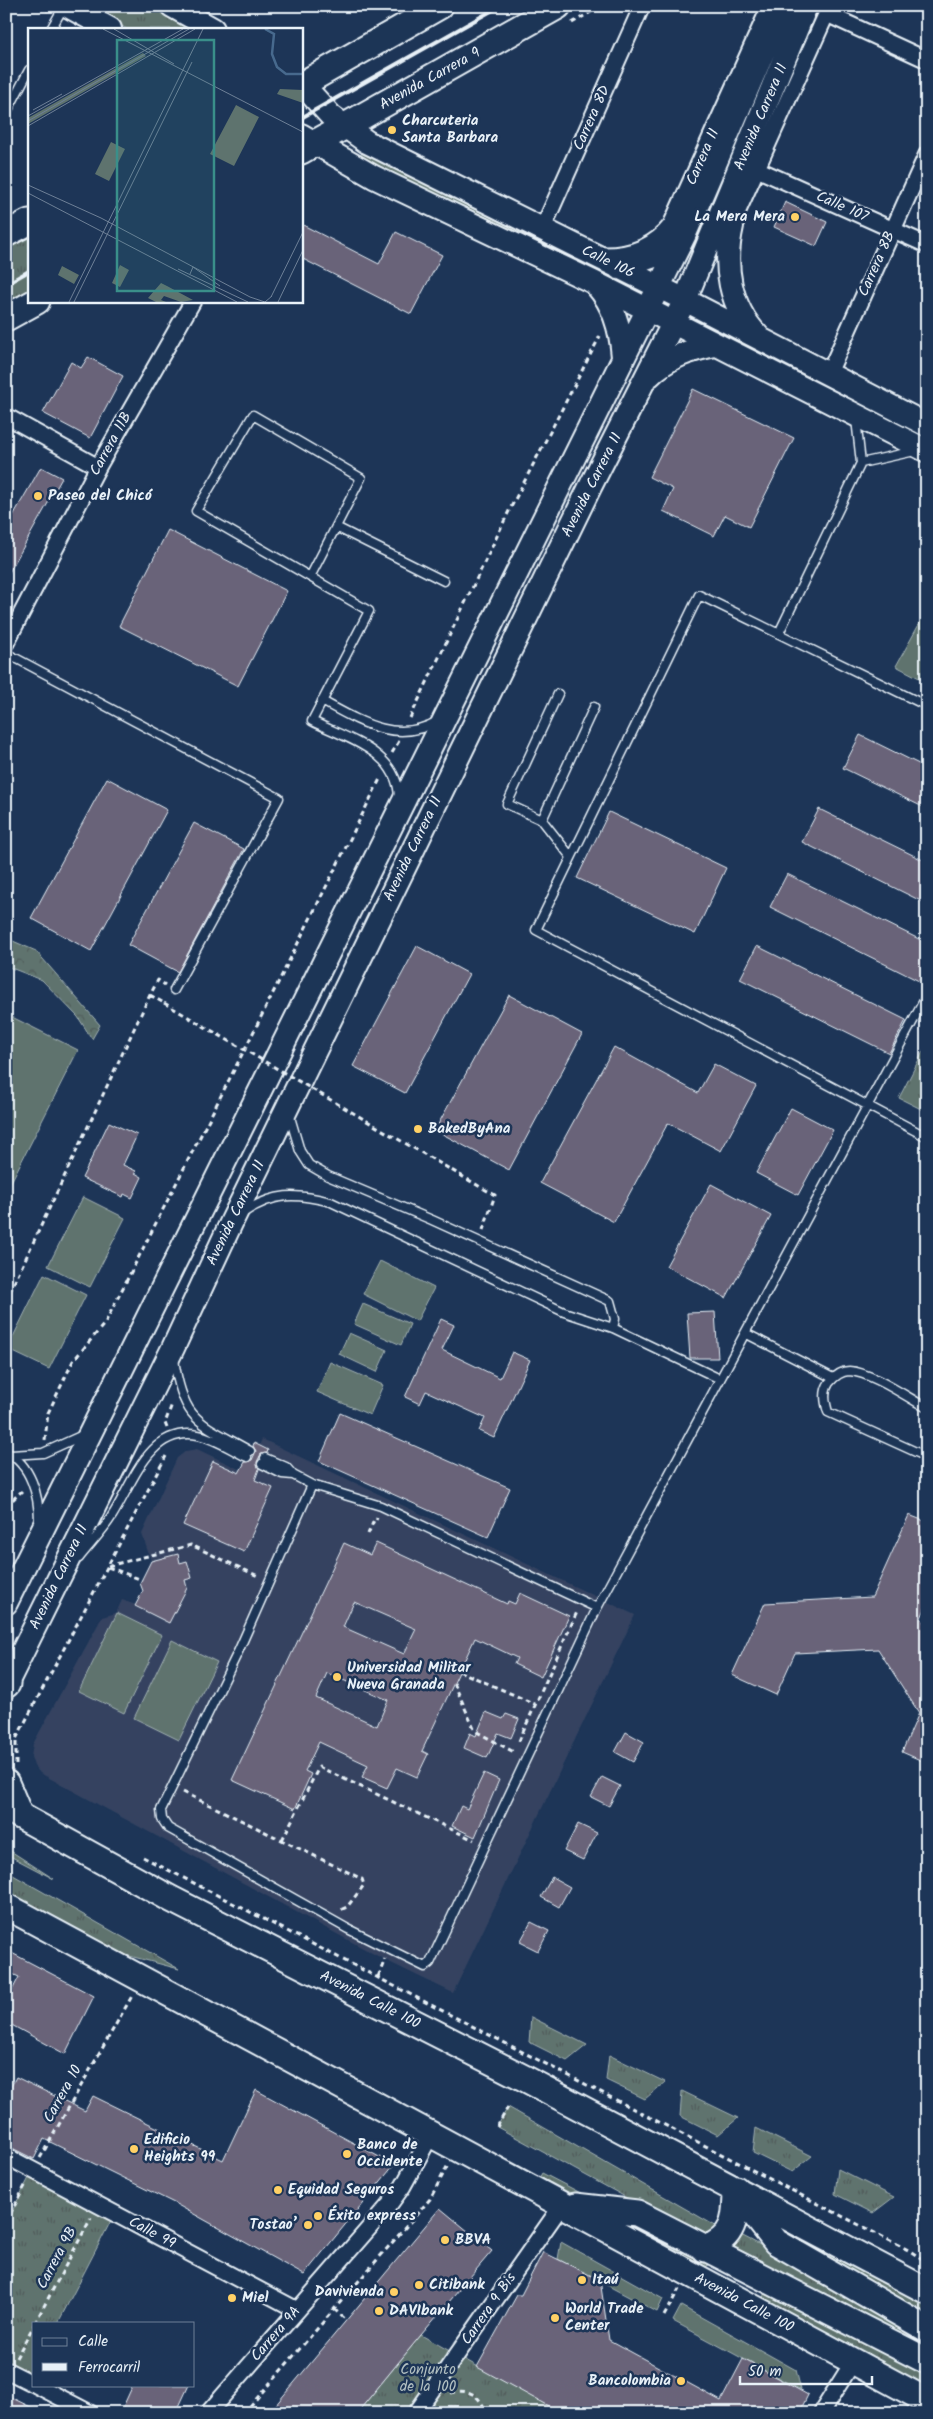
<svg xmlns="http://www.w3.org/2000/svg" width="933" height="2419" viewBox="0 0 933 2419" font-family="Kalam,sans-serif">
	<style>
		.built { fill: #344361 }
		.grass { fill: url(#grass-tufts); stroke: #a3b2b3 }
		.forest { fill: url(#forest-crowns); stroke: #a3b2b3 }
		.garden { fill: #5e736e; stroke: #a3b2b3 }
		.building { fill: #696379; stroke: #e8f1f8; fill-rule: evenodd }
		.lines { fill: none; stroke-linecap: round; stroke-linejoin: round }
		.lane-casing { stroke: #e8f1f8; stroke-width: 11 }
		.street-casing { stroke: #e8f1f8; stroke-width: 19 }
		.secondary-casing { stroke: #e8f1f8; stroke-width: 26 }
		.primary-casing { stroke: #e8f1f8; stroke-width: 29 }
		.path { stroke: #e8f1f8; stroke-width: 3; stroke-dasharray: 5 4; stroke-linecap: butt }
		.lane { stroke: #1d3557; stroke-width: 8 }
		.street { stroke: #1d3557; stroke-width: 15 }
		.secondary { stroke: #1d3557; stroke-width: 22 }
		.primary { stroke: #1d3557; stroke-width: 25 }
		.rail { stroke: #e8f1f8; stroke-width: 4 }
		.path-bridge { stroke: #e8f1f8; stroke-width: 3; stroke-dasharray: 5 4; stroke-linecap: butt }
		.poi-dot { fill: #ffd166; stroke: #1d3557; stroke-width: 2 }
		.labels { text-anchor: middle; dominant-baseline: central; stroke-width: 5; stroke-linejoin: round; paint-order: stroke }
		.street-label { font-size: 15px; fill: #e8f1f8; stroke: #1d3557 }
		.poi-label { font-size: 15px; font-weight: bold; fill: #e8f1f8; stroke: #1d3557; text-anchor: start }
		.park-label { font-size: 15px; fill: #b1bfc1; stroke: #1d3557 }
		.inset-river { fill: none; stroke: #47698d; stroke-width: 2.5 }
		.inset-road { fill: none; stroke: #6e8097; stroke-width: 1 }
		.view { fill: #3a8f8a; fill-opacity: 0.15; stroke: #3a8f8a; stroke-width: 2.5 }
		.inset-edge { fill: none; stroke: #e8f1f8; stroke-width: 2.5 }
	</style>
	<defs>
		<pattern id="grass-tufts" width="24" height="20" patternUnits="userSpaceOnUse" patternTransform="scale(1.25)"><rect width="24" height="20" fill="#5e736e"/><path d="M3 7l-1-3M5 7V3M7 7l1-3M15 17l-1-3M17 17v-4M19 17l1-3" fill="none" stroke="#515b5a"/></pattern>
		<pattern id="forest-crowns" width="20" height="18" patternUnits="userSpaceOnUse" patternTransform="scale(1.25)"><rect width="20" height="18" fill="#5e736e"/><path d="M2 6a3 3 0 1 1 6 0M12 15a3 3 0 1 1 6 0" fill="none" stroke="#515b5a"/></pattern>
	</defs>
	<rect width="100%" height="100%" fill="#1d3557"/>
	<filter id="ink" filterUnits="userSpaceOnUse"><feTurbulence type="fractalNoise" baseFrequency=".02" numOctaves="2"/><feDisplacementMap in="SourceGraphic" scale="10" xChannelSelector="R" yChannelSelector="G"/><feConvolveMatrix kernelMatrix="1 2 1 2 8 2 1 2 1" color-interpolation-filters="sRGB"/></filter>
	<g filter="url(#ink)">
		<path class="built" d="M262 1439 635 1615 453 1993 385 1960 40 1773 34 1766 31 1757 33 1744 102 1617 116 1613 122 1600 136 1605 143 1591 140 1583 151 1561 142 1534 177 1458 186 1451 197 1449 247 1473Z"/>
		<path class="grass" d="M85 6H160L200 29H127Z
			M365 150 624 282 621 286 465 207 433 199 357 159Z
			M29 237V290L6 303V250Z
			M927 1044V1112L899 1098Z
			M6 1848 54 1879 6 1854Z
			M6 1871 179 1969 126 1955 6 1893Z
			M531 2017 587 2045 567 2061 529 2042Z
			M609 2055 665 2082 645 2099 606 2080Z
			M682 2091 738 2118 718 2135 680 2116Z
			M508 2107 719 2228 708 2242 497 2127Z
			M756 2128 812 2156 792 2172 753 2153Z
			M838 2169 894 2197 873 2213 835 2194Z
			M33 2170 116 2211 58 2323H34V2370L30 2378 6 2365V2223Z
			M542 2173 710 2260 706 2268 538 2180Z
			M784 2225 927 2303V2319L800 2246Z
			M737 2233 820 2276 927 2338V2354L727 2250Z
			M764 2293 927 2371V2389L763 2301Z
			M421 2335 561 2413H357Z"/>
		<path class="forest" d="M6 938 36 951 100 1025 92 1039 78 1017 42 980 6 966Z"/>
		<path class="garden" d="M927 610V682L896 666Z
			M6 1014 78 1050 6 1192Z
			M83 1197 125 1218 90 1287 48 1266Z
			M380 1261 434 1288 417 1321 363 1294Z
			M44 1274 86 1295 49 1369 7 1349Z
			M363 1304 410 1324 401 1345 354 1324Z
			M349 1333 387 1350 377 1372 339 1354Z
			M330 1362 383 1385 370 1415 317 1392Z
			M117 1613 162 1635 124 1713 79 1691Z
			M172 1640 217 1662 179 1740 134 1718Z
			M561 2242 663 2299 657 2312 558 2259Z
			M681 2306 796 2370 801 2390 673 2321Z"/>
		<path class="building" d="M785 202 827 222 816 246 774 227Z
			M301 224 379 264 396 232 442 255 411 314 301 258Z
			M88 357 123 376 90 438 43 413 71 362 81 368Z
			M693 389 794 438 749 527 725 515 714 536 663 511 673 489 649 477Z
			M41 467 62 478 6 578V528Z
			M168 530 287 591 238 686 119 626Z
			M860 735 927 768V809L843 768Z
			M107 778 167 810 91 951 31 918Z
			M819 809 927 862V904L802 842Z
			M609 812 726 868 695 934 577 878Z
			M194 823 244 849 178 972 128 945Z
			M787 874 927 943V967L919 981 770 907Z
			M417 946 469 974 405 1093 353 1066Z
			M757 946 906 1020 889 1053 740 979Z
			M509 995 582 1034 509 1170 435 1130Z
			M614 1047 698 1093 714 1064 756 1086 721 1151 668 1123 614 1222 540 1183Z
			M791 1108 833 1130 798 1195 756 1173Z
			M109 1122 137 1135 123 1165 136 1171 135 1173 142 1177 132 1198 124 1194 123 1197 82 1178Z
			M711 1184 771 1216 726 1298 666 1266Z
			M715 1312 718 1358H690L687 1313Z
			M441 1319 454 1325 442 1350 500 1378 512 1352 530 1360 494 1438 479 1431 485 1418 426 1391 420 1404 405 1397Z
			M340 1413 510 1488 488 1537 319 1461Z
			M254 1443 268 1450 267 1453 261 1454 257 1462 259 1469 255 1480 273 1488 244 1552 183 1525 213 1461 239 1473 245 1462 252 1460 256 1451 253 1446Z
			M909 1515 927 1522V1604L921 1618 927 1627V1763L902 1752 919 1713 878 1649 795 1653 776 1695 732 1675 765 1603 872 1597Z
			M344 1543 370 1555 376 1543 507 1604 508 1601 515 1604 520 1593 569 1616 541 1677 514 1664 517 1658 475 1638 422 1751 428 1754 417 1777 397 1768 387 1788 362 1777 368 1765 319 1742 305 1771 311 1774 295 1809 232 1780ZM354 1602 416 1629 404 1654 343 1627ZM327 1673 388 1700 377 1726 316 1698Z
			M178 1554 180 1563 187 1561 192 1578 185 1580 187 1588 169 1623 135 1606 143 1591 140 1583 151 1561Z
			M486 1712 503 1719 506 1714 519 1719 511 1738 498 1733 487 1758 464 1748 470 1733 476 1736Z
			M626 1732 644 1742 633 1762 615 1752Z
			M484 1773 499 1780 475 1837 452 1826 461 1806 467 1809Z
			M602 1777 620 1786 609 1806 591 1797Z
			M578 1824 597 1833 583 1860 564 1851Z
			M552 1877 570 1887 559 1907 541 1897Z
			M531 1922 549 1931 538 1951 520 1942Z
			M6 1950 94 1996 65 2054 6 2022V2002L19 1977 6 1971Z
			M16 2077 85 2111 93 2096 223 2160 256 2090 394 2165 304 2275 174 2203 44 2139 34 2159 6 2145V2096Z
			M440 2208 492 2251 421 2335 357 2413H269Z
			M543 2252 600 2280 609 2340 721 2401 743 2359 808 2395 799 2413H561L477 2367 517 2295H521Z
			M133 2385H189L176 2413H136L123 2407Z
			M6 2395 43 2413H6Z"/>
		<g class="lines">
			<g class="lane-casing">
				<path id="lane" d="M51 29 64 6
					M6 114 29 70
					M861 463 915 451
					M336 527 444 581
					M310 577 361 478 253 415 196 511 369 611 312 721C347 739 398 751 399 798
					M779 633 861 463 856 419
					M6 653 279 798 174 990
					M322 701C359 721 396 745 438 721
					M927 706 699 595 536 930 927 1137
					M542 820 507 804 558 694
					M571 857 542 820 594 707
					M290 1117 300 1151 309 1165 328 1176 432 1220 610 1301 615 1319 613 1328
					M243 1213C274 1192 296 1193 331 1202L564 1312 613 1328 720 1379
					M745 1333 833 1378
					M174 1359C183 1422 199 1422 250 1451
					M927 1408C907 1397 871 1372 849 1371 841 1371 834 1377 829 1383 823 1392 825 1402 828 1412L927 1457
					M6 1452C31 1464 39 1496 39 1521
					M11 1455 43 1453 83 1435
					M265 1458 286 1467 293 1475
					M262 1464 282 1474 293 1475 312 1485 381 1506 597 1608
					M312 1485 238 1652 161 1810 162 1819 168 1828 348 1929 425 1967 430 1963 597 1608 927 995
					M79 1558C90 1544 103 1531 112 1516 133 1483 149 1426 198 1435 215 1438 232 1450 247 1457"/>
			</g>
			<g class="street-casing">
				<path id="street" d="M827 14 927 60
					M757 169 927 245
					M542 230 642 6
					M728 233 830 6
					M600 255C629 256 653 248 671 225L770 6
					M828 375 927 154
					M6 416 98 467
					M6 643 98 467 193 301
					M6 2156 297 2310
					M6 2370 34 2384
					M36 2385 90 2413
					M208 2413 390 2204 403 2186 431 2135
					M416 2413 562 2205
					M821 2413 853 2362"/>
			</g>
			<g class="secondary-casing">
				<path id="secondary" d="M68 6 110 29
					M172 6 213 29
					M301 83 331 116 367 142 685 300 927 425
					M301 135 374 177 593 282 927 451
					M732 226C723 265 729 306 758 336
					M619 268 657 255 682 236
					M597 286C615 306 621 331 623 357
					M650 375C668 357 691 350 715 345
					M6 1603 685 234 783 6
					M6 1685 173 1348 232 1221 590 487 685 300 806 6"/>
			</g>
			<g class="primary-casing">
				<path id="primary" d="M301 85 440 6
					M301 151 558 6
					M6 234 29 222
					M6 318 37 301
					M6 1685 7 1684
					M6 1783 20 1816
					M6 1808 171 1899 524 2078 927 2291
					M6 1906 927 2401
					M740 2196 776 2242 927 2329
					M575 2206 637 2213 927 2361
					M705 2249C735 2237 736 2219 736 2189"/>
			</g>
			<path class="path" d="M39 6 48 11
				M572 23 601 6
				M410 718 509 511 600 336
				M392 753 399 741
				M150 995 164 1003
				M483 1230 495 1195 484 1189
				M6 1300 150 995 158 980 165 985
				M167 1428 165 1423 172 1404
				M45 1440 48 1413 73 1361 105 1323 256 1027 381 777
				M6 1506 22 1491
				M368 1534 375 1518 378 1519
				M108 1566 191 1545 260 1577
				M108 1567 142 1580
				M459 1671 535 1704
				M454 1683 475 1731 514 1752
				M519 1741 577 1612
				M16 1765V1739L166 1456
				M183 1792 362 1879 364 1885 347 1907 340 1910
				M282 1840 319 1767 474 1840
				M143 1857 910 2251 927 2262
				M378 1977 385 1959
				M497 2127 508 2107
				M40 2158 132 1996
				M6 2222 26 2184
				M334 2309 346 2320
				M664 2316 679 2289
				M35 2323 91 2218
				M16 2358 34 2325
				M451 2393C468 2387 481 2396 486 2413
				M244 2413 430 2199 448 2165"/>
			<use href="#lane" class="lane"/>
			<use href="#street" class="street"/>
			<use href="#secondary" class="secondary"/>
			<use href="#primary" class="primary"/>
			<path class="rail" d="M301 118 500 6
				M6 284 29 271"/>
			<path class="path-bridge" d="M164 1003 484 1189"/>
		</g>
	</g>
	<g class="poi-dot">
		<circle cx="392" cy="130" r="5"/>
		<circle cx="795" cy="217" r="5"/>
		<circle cx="38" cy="496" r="5"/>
		<circle cx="418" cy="1129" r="5"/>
		<circle cx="337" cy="1677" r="5"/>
		<circle cx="134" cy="2149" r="5"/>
		<circle cx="347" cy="2154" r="5"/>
		<circle cx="278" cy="2190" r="5"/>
		<circle cx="318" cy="2216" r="5"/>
		<circle cx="308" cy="2225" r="5"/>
		<circle cx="445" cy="2240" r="5"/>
		<circle cx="582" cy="2280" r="5"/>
		<circle cx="419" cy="2285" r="5"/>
		<circle cx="394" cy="2292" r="5"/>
		<circle cx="232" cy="2298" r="5"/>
		<circle cx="379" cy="2311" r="5"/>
		<circle cx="555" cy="2318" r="5"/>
		<circle cx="681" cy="2381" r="5"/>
	</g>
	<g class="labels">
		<g class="street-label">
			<text transform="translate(430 79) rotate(-29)">Avenida Carrera 9</text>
			<text transform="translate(761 117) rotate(-67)">Avenida Carrera 11</text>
			<text transform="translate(592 118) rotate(-66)">Carrera 8D</text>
			<text transform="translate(703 157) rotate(-66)">Carrera 11</text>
			<text transform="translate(842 207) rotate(24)">Calle 107</text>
			<text transform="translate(608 262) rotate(26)">Calle 106</text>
			<text transform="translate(877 264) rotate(-66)">Carrera 8B</text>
			<text transform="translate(111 444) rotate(-61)">Carrera 11B</text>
			<text transform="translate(592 485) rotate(-63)">Avenida Carrera 11</text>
			<text transform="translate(413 849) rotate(-64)">Avenida Carrera 11</text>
			<text transform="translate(236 1213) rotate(-64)">Avenida Carrera 11</text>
			<text transform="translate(59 1577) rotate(-64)">Avenida Carrera 11</text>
			<text transform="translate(370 2000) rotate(27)">Avenida Calle 100</text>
			<text transform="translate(63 2094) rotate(-61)">Carrera 10</text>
			<text transform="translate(152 2233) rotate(28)">Calle 99</text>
			<text transform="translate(57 2258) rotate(-62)">Carrera 9B</text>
			<text transform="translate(744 2303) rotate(28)">Avenida Calle 100</text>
			<text transform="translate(489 2309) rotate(-55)">Carrera 9 Bis</text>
			<text transform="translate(276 2334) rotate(-49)">Carrera 9A</text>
		</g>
		<g class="poi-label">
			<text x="402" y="121">Charcuteria<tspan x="402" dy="17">Santa Barbara</tspan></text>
			<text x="785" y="217" text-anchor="end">La Mera Mera</text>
			<text x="48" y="496">Paseo del Chicó</text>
			<text x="428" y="1129">BakedByAna</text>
			<text x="347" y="1668">Universidad Militar<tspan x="347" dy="17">Nueva Granada</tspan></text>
			<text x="144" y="2140">Edificio<tspan x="144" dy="17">Heights 99</tspan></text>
			<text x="357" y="2145">Banco de<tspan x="357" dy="17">Occidente</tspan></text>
			<text x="288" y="2190">Equidad Seguros</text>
			<text x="328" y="2216">Éxito express</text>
			<text x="298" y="2225" text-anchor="end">Tostao’</text>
			<text x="455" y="2240">BBVA</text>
			<text x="592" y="2280">Itaú</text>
			<text x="429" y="2285">Citibank</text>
			<text x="384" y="2292" text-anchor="end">Davivienda</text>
			<text x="242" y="2298">Miel</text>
			<text x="565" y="2309">World Trade<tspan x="565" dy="17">Center</tspan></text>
			<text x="389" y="2311">DAVIbank</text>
			<text x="671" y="2381" text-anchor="end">Bancolombia</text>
		</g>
		<g class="park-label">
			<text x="428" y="2370">Conjunto<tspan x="428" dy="17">de la 100</tspan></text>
		</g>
	</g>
	<g transform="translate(28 28)">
		<rect width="275" height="275" fill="#1d3557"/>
		<path d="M115 25 118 28 0 96V90ZM252 61 275 62V75L249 66ZM208 77 231 89 206 138 182 126ZM92 237 101 242 92 259 84 255ZM34 238 51 247 46 256 30 247ZM133 255 139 258 165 272 153 274 136 268 133 272 138 274H128L120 270Z" fill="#5e736e"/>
		<path d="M83 114 97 121 81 153 67 146Z" fill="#5e736e"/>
		<path class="inset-river" d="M237 1 246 6 244 26 249 39 258 46H275"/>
		<path class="inset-road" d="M75 1 275 104M86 1 146 36M5 82 34 66M0 88 155 1M0 93 161 1M0 98 167 1M0 157 73 190 222 269 237 274 244 268M0 165 209 274M150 241 220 274M162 246 165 239 192 258M243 269 275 204M41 274 175 1M46 274 164 34M250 274 275 222"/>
		<path class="view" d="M89 12H186V263H89Z"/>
		<rect width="275" height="275" class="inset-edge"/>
	</g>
	<rect width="933" height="2419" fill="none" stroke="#1d3557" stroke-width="25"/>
	<rect x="12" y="12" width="908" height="2394" fill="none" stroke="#e8f1f8" stroke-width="2" filter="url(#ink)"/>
	<rect x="32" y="2322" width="162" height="65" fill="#1d3557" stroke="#6e8097"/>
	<rect x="42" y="2338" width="25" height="8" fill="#1d3557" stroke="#6e8097"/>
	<text x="78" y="2346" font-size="15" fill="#e8f1f8">Calle</text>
	<rect x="42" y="2363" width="25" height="8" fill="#e8f1f8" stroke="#6e8097"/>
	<text x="78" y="2372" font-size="15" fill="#e8f1f8">Ferrocarril</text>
	<path d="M740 2376v8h132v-8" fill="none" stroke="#e8f1f8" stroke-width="2.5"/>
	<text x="748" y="2376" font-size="15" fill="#e8f1f8" stroke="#1d3557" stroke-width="4" paint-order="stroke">50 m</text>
</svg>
